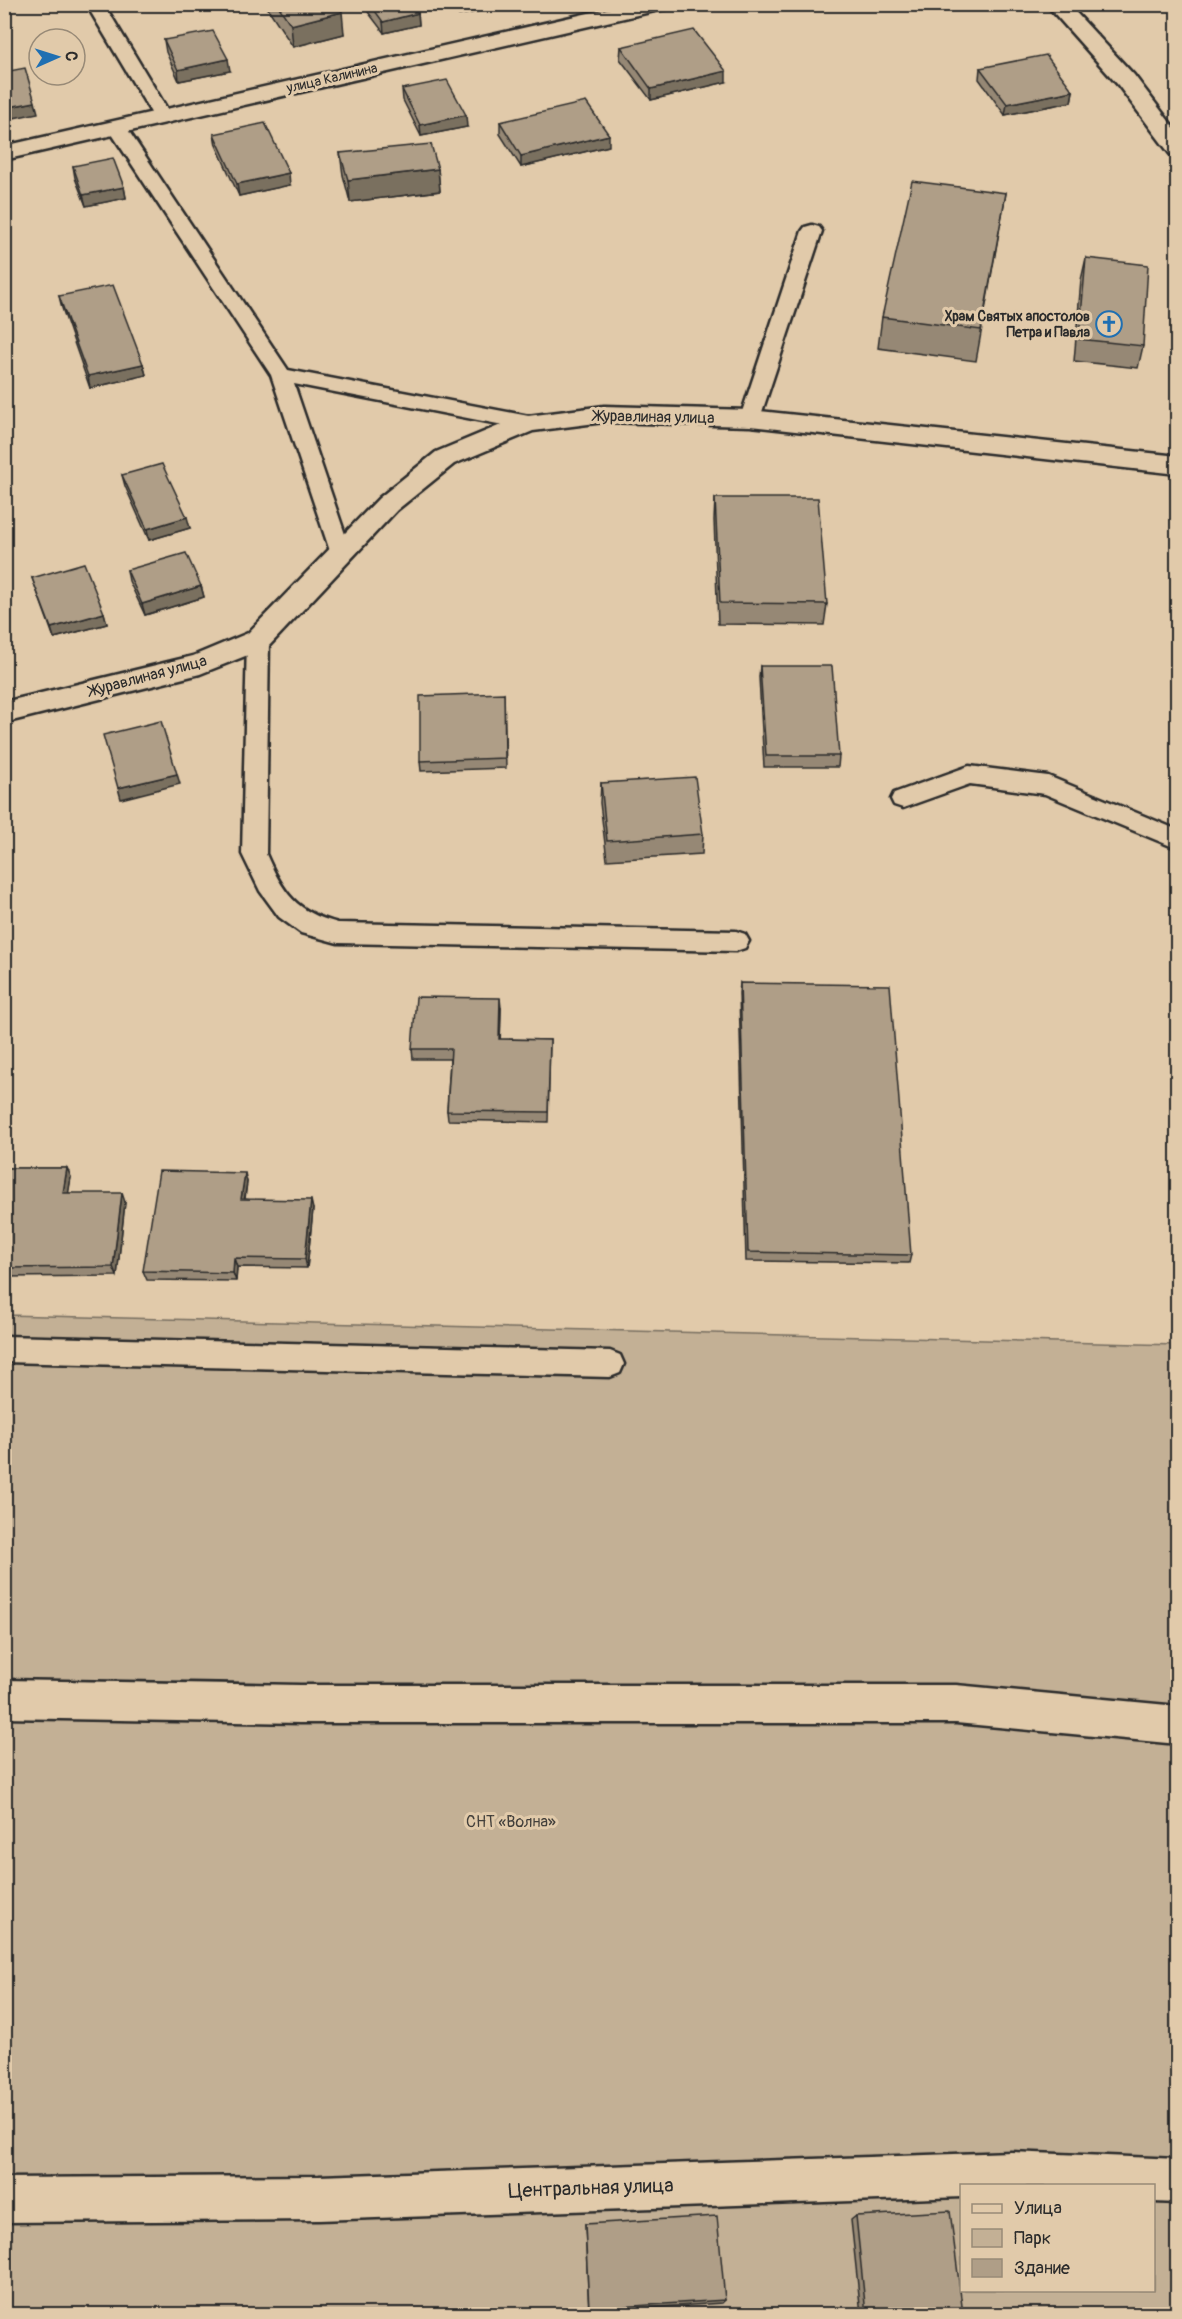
<svg xmlns="http://www.w3.org/2000/svg" width="1182" height="2319" viewBox="0 0 1182 2319" font-family="Pangolin,sans-serif">
	<style>
		.green { fill: #c3b095; stroke: #776e60; stroke-width: 1.5; fill-rule: evenodd }
		.lines { fill: none; stroke-linecap: round; stroke-linejoin: round }
		.lane-casing { stroke: #2b2b2b; stroke-width: 5 }
		.street-casing { stroke: #2b2b2b; stroke-width: 5 }
		.lane { fill: #e1caaa; fill-rule: evenodd }
		.street { fill: #e1caaa; fill-rule: evenodd }
		.wall { fill: #968874; stroke: #2b2b2b; stroke-width: 1.5 }
		.shaded-wall { fill: #7a6f5e; stroke: #2b2b2b; stroke-width: 1.5 }
		.building { fill: #af9e87; stroke: #2b2b2b; stroke-width: 1.5 }
		.labels { text-anchor: middle; dominant-baseline: central; stroke-width: 6; stroke-linejoin: round; paint-order: stroke }
		.far-street-label { font-size: 14px; fill: #2b2b2b; stroke: #e1caaa }
		.far-poi-label { font-size: 14px; font-weight: bold; fill: #2b2b2b; stroke: #e1caaa; text-anchor: end }
		.street-label { font-size: 16px; fill: #2b2b2b; stroke: #e1caaa }
		.park-label { font-size: 16px; fill: #423f3b; stroke: #e1caaa }
		.near-street-label { font-size: 20px; fill: #2b2b2b; stroke: #e1caaa }
	</style>
	<rect width="100%" height="100%" fill="#e1caaa"/>
	<filter id="ink" filterUnits="userSpaceOnUse"><feTurbulence type="fractalNoise" baseFrequency=".0167" numOctaves="2"/><feDisplacementMap in="SourceGraphic" scale="12" xChannelSelector="R" yChannelSelector="G"/><feConvolveMatrix kernelMatrix="1 2 1 2 8 2 1 2 1" color-interpolation-filters="sRGB"/></filter>
	<g filter="url(#ink)">
		<path class="green" d="M5 1315 1177 1345V2314H5ZM962 2186H1154V2290H962Z"/>
		<g class="lines">
			<g class="lane-casing">
				<path id="lane" d="M86 4H104L172 117 170 121H156Z
					M117 122 124 124 288 370 529 416 536 418 540 423 536 428 529 430 294 384 351 552 348 557 340 560 332 557 271 375 108 128 110 124Z
					M812 225 819 227 822 231 760 418 757 423 750 425 743 423 740 418 802 231 805 227Z
					M258 632 266 634 269 640 266 854C283 893 296 912 338 923L736 931 745 934 749 941 745 948 736 951 338 943 301 933 279 917 260 891 242 854 247 640 250 634Z
					M969 766 1048 776 1178 830V849L1045 794 970 784 903 808 894 805 891 799 894 793Z
					M4 1336 610 1351 620 1355 624 1364 620 1373 610 1377 4 1362Z"/>
			</g>
			<g class="street-casing">
				<path id="street" d="M628 4H669L667 9 659 10 4 160V146Z
					M1046 4H1068L1134 75 1178 133V156L1170 154 1118 85Z
					M604 406 750 410 1178 456V474L750 426 604 422 533 431 454 464 397 510 268 647 200 674 4 723V702L193 656 248 633 379 498 436 452 520 417Z
					M4 1680 300 1685H956L1178 1706V1744L956 1723H300L4 1718Z
					M1011 2152 1178 2159V2203L1154 2202V2186H962V2197L319 2220 4 2222V2178L319 2176Z"/>
			</g>
			<use href="#lane" class="lane"/>
			<use href="#street" class="street"/>
		</g>
		<path class="wall" d="M265 4H336L344 34 293 47Z
			M365 4H412L418 13 419 25 384 33 365 8Z
			M454 4H497V8L459 15Z
			M164 40 230 71 179 81 166 52Z
			M621 47 726 82 651 100 620 59Z
			M980 68 1073 91 1071 102 1005 115 979 79Z
			M402 89 467 127 421 136 403 100Z
			M500 122 609 146 521 167 500 134Z
			M214 134 290 185 239 196 216 145Z
			M340 153 438 169 440 191 350 202 343 175Z
			M73 166 124 187 126 198 86 206 75 178Z
			M1006 193 976 361 878 348 882 317Z
			M1086 258 1143 346 1138 368 1074 361 1081 280Z
			M59 296 143 364 146 375 90 388 62 308Z
			M122 475 190 528 149 540 125 486Z
			M715 498 827 604 824 625 718 624 714 520Z
			M127 570 201 586 204 597 145 615 129 581Z
			M32 578 104 613 107 624 54 638Z
			M760 666 839 756 838 767H764L759 677Z
			M504 693 506 768 421 771 420 761Z
			M601 783 703 834 702 854 607 860 600 803Z
			M740 983 911 1255 909 1263 746 1261 739 993Z
			M501 1008 500 1039 550 1040 548 1122 448 1120 447 1111 450 1059H413L412 1049Z
			M4 1168H67L71 1177 68 1193 125 1202 117 1276 4 1277Z
			M247 1182 245 1199 313 1209 307 1268 237 1267 236 1281 147 1280 143 1271Z
			M856 2216 963 2314H861L851 2220Z
			M585 2224 725 2300 722 2303 589 2312Z"/>
		<path class="shaded-wall" d="M459 4H497V8L459 15Z
			M342 12 344 34 293 47 291 25Z
			M418 13 419 25 384 33 383 22Z
			M228 59 230 71 179 81 178 70Z
			M726 71V82L651 100V89Z
			M1073 91 1071 102 1005 115 1007 104Z
			M35 102 38 113 4 120V108Z
			M466 115 467 127 421 136 420 125Z
			M609 135V146L521 167V156Z
			M438 169 440 191 350 202 348 180Z
			M289 173 290 185 239 196 237 184Z
			M124 187 126 198 86 206 83 195Z
			M143 364 146 375 90 388 88 376Z
			M187 517 190 528 149 540 147 529Z
			M201 586 204 597 145 615 142 604Z
			M104 613 107 624 54 638 51 628Z
			M177 774 180 784 121 799 118 788Z
			M500 998 501 1008 500 1049 499 1039Z
			M67 1168 71 1177 67 1202 63 1193Z
			M245 1173 247 1182 243 1208 241 1199Z
			M122 1193 125 1202 117 1276 113 1267Z
			M311 1200 313 1209 307 1268 305 1259Z
			M234 1258 237 1267 236 1281 233 1273Z"/>
		<path class="building" d="M277 4H336L342 12 291 25Z
			M370 4H412L418 13 383 22Z
			M694 30 726 71 651 89 621 47Z
			M213 31 228 59 178 70 164 40Z
			M1046 55 1073 91 1007 104 980 68Z
			M25 68 35 102 4 108V72Z
			M447 80 466 115 420 125 402 89Z
			M586 102 609 135 521 156 500 122Z
			M265 123 289 173 237 184 214 134Z
			M431 144 438 169 348 180 340 153Z
			M113 158 124 187 83 195 73 166Z
			M912 181 1006 193 981 330 882 317Z
			M1086 258 1148 265 1143 346 1079 339Z
			M113 285 143 364 88 376 59 296Z
			M162 464 187 517 147 529 122 475Z
			M715 498H818L827 604 720 603Z
			M186 553 201 586 142 604 127 570Z
			M84 563 104 613 51 628 32 578Z
			M760 666H832L839 756H766Z
			M504 693 505 758 420 761V696Z
			M161 721 177 774 118 788 103 735Z
			M695 777 703 834 607 841 601 783Z
			M740 983 890 985 911 1255 748 1252Z
			M416 997 500 998 499 1039 550 1040 548 1112 447 1111 451 1049H412Z
			M4 1168H67L63 1193H122L113 1267 4 1268Z
			M159 1171 245 1173 241 1199 311 1200 305 1259 234 1258 233 1273 143 1271Z
			M950 2211 963 2314H866L856 2216Z
			M717 2216 725 2300 589 2309 585 2224Z"/>
	</g>
	<defs>
		<g id="church-ring" transform="scale(1.35)"><circle r="9.5" fill="#e1caaa" stroke="#1f6fb2" stroke-width="1.5"/><path d="M-1.2-6h2.4v3.5h3.3v2.4h-3.3V6h-2.4V-.1h-3.3v-2.4h3.3Z" fill="#1f6fb2"/></g>
	</defs>
	<g fill-rule="evenodd">
		<use href="#church-ring" x="1109" y="324"/>
	</g>
	<g class="labels">
		<g class="far-street-label">
			<text transform="translate(332 78) rotate(-13)">улица Калинина</text>
		</g>
		<g class="far-poi-label">
			<text x="1090" y="316">Храм Святых апостолов<tspan x="1090" dy="16">Петра и Павла</tspan></text>
		</g>
		<g class="street-label">
			<text transform="translate(654 417) rotate(1)">Журавлиная улица</text>
			<text transform="translate(148 676) rotate(-15)">Журавлиная улица</text>
		</g>
		<g class="park-label">
			<text x="511" y="1822">СНТ «Волна»</text>
		</g>
		<g class="near-street-label">
			<text transform="translate(591 2188) rotate(-2)">Центральная улица</text>
		</g>
	</g>
	<rect width="1182" height="2319" fill="none" stroke="#e1caaa" stroke-width="24"/>
	<rect x="12" y="12" width="1158" height="2295" fill="none" stroke="#2b2b2b" stroke-width="2" filter="url(#ink)"/>
	<rect x="960" y="2184" width="195" height="108" fill="#e1caaa" stroke="#988a77" stroke-width="1.5"/>
	<rect x="972" y="2204" width="30" height="9" fill="#e1caaa" stroke="#988a77" stroke-width="1.5"/>
	<text x="1014" y="2214" font-size="18" fill="#2b2b2b">Улица</text>
	<rect x="972" y="2229" width="30" height="18" fill="#c3b095" stroke="#988a77" stroke-width="1.5"/>
	<text x="1014" y="2244" font-size="18" fill="#2b2b2b">Парк</text>
	<rect x="972" y="2259" width="30" height="18" fill="#af9e87" stroke="#988a77" stroke-width="1.5"/>
	<text x="1014" y="2274" font-size="18" fill="#2b2b2b">Здание</text>
	<g transform="translate(57 57) rotate(87)"><circle r="28" fill="#e1caaa" stroke="#988a77" stroke-width="1.5"/>
	<path d="M0-4.5L10 22L0 15L-10 22Z" fill="#1f6fb2"/>
	<text y="-9" font-size="16" font-weight="bold" text-anchor="middle" fill="#2b2b2b">С</text>
	</g>
</svg>
